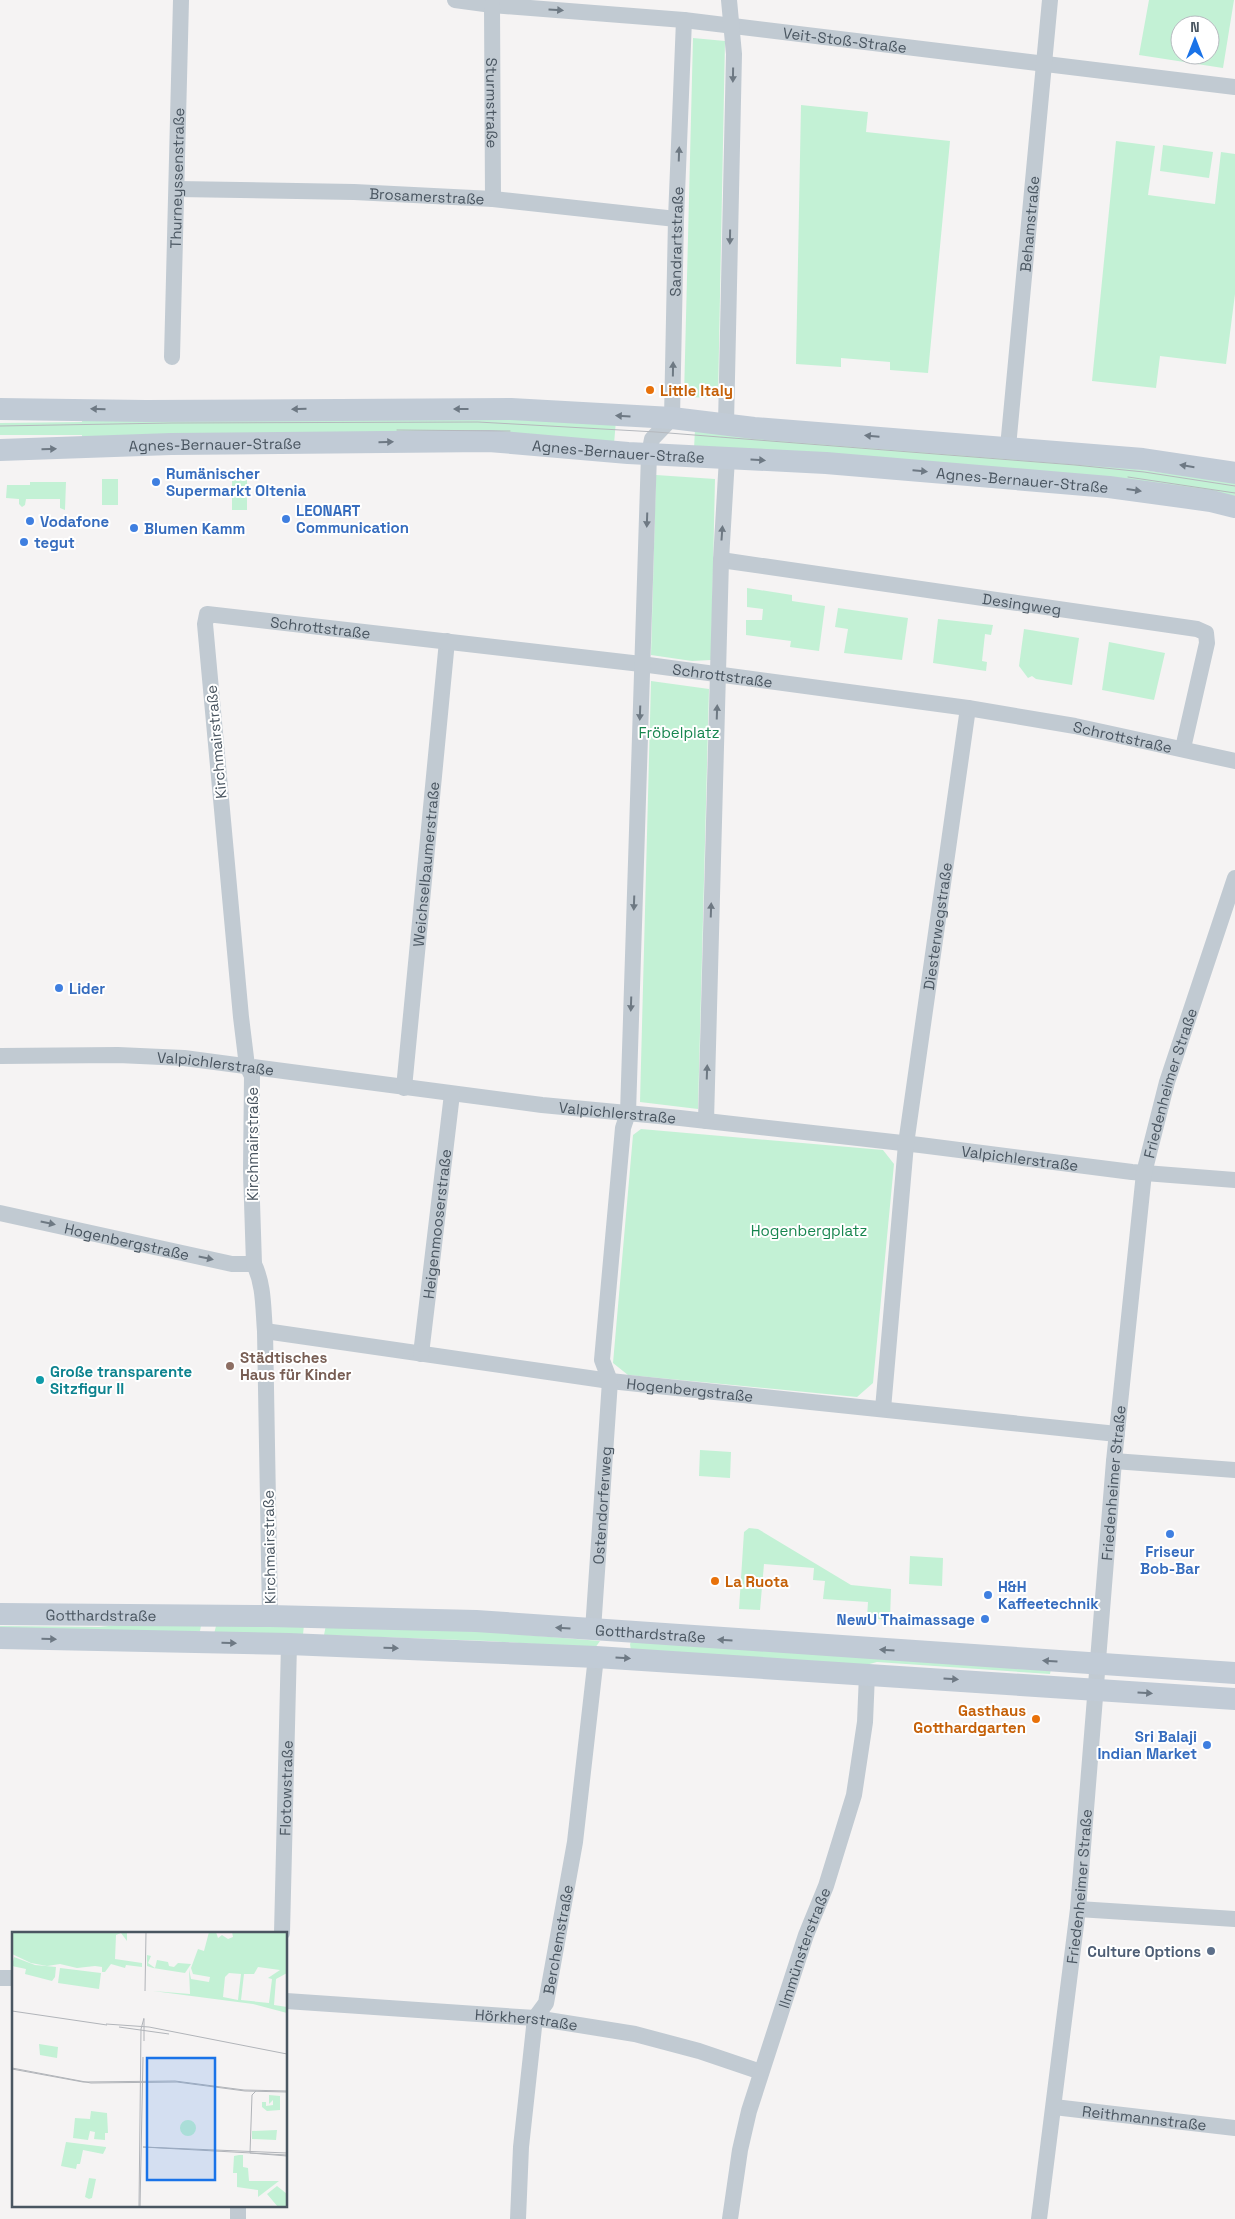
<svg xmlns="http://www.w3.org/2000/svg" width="1235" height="2219" viewBox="0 0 1235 2219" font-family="'Space Grotesk',sans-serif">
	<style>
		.green { fill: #c3f1d5; fill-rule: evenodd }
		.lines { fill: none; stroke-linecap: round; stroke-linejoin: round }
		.street { stroke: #c1cad2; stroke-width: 16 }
		.secondary { stroke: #c1cbd6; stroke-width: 22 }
		.tram { stroke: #b5b8bd; stroke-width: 1 }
		.oneway { fill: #6e7983 }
		.oneway2 { fill: #6e7984 }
		.food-dot { fill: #e8710a; stroke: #fff; stroke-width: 2 }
		.shop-dot { fill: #3f7fe0; stroke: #fff; stroke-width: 2 }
		.education-dot { fill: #8d6e63; stroke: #fff; stroke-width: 2 }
		.culture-dot { fill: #0f9aa8; stroke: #fff; stroke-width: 2 }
		.service-dot { fill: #5c6f8a; stroke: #fff; stroke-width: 2 }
		.labels { text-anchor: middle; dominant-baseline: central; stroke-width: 4; stroke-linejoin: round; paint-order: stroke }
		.street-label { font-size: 15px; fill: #4a5661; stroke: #fff }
		.food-label { font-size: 15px; font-weight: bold; fill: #c56008; stroke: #fff; text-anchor: start }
		.shop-label { font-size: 15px; font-weight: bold; fill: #366cbe; stroke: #fff; text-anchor: start }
		.park-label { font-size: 15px; fill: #17864f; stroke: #fff }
		.education-label { font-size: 15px; font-weight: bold; fill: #785e54; stroke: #fff; text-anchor: start }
		.culture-label { font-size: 15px; font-weight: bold; fill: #0d838f; stroke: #fff; text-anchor: start }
		.service-label { font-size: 15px; font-weight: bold; fill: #4e5e75; stroke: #fff; text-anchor: end }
		.inset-road { fill: none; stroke: #b1b4b9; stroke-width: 1 }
		.view { fill: #1a73e8; fill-opacity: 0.15; stroke: #1a73e8; stroke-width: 2.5 }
		.inset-edge { fill: none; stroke: #4a5661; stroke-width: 2.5 }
	</style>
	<rect width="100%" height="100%" fill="#f5f3f3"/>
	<path class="green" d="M1149 0H1234L1223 68 1139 55ZM1180 25H1210V55H1180Z
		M693 38 725 41 718 398 684 397Z
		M801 105 868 112 866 132 950 141 928 373 890 370V362L841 358V367L796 364Z
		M1116 141 1155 146 1148 195 1215 204 1221 152 1235 154V294L1226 364 1160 356 1156 388 1092 381Z
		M1163 145 1213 152 1209 178 1160 171Z
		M82 416 616 420 614 444 82 441V435H0V423L82 422Z
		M695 429 1097 464 1235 482V500L694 449Z
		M656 475 715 479 711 660 692 661 651 655Z
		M102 479H118V505H102Z
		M232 480H247V510H232Z
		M30 482H66L65 510 60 508V499H26L25 505 22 507 19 504V499L6 498 7 485H30Z
		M747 588 792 595V601L825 606 819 651 790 647 791 641 746 635V620H762L763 609 747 607Z
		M838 608 908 618 902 660 844 653 848 629 835 627Z
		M938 619 993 625 991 635 985 634 982 661 987 662 986 671 933 663Z
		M1024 629 1079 638 1072 685 1036 679 1032 676 1028 678 1019 666Z
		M1109 642 1165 653 1154 700 1102 690Z
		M651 681 709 689 698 1109 640 1102Z
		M641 1129 883 1150 894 1164 873 1383 857 1397 628 1375 613 1363 633 1135Z
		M700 1450 731 1452 730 1478 699 1476Z
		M749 1528 758 1529 851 1585 891 1589 890 1620 867 1618 868 1602 823 1599 825 1581 813 1580 814 1568 764 1564 760 1610 739 1609 744 1532Z
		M910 1556 943 1558 942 1586 909 1584Z
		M304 1624 303 1635 214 1634 216 1626Z
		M119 1625 201 1626 200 1631 0 1632V1626L99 1627Z
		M326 1625 489 1632 600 1641 595 1648 488 1641 324 1635Z
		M632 1640 1051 1669 1050 1674 877 1662 862 1666 631 1651 630 1644Z"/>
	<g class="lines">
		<g class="street">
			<path id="s1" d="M455 0 492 5 684 20 1235 87"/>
			<path id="s2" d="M492 5 493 199"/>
			<path id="s3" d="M177 189 354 192 493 199 676 219"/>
			<path id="s4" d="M172 357 181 0"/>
			<path d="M726 424 734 54 729 0"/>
			<path id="s5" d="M1008 447 1050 0"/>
			<path id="s6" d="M721 560 1197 629 1206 633 1207 643 1183 748"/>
			<path id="s7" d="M0 1056 118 1055 184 1058 542 1105 680 1118 920 1145 1132 1172 1235 1180"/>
			<path id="s8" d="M404 1088 447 641"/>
			<path d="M706 1121 721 560 727 458"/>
			<path id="s9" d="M0 1213 232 1264H254"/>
			<path id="s10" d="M265 1331 610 1381 1117 1434"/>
			<path id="s11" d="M421 1354 452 1094"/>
			<path id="s12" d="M883 1409 906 1144 968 708"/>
			<path d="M1114 1461 1235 1470"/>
			<path id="s13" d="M270 1616 265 1331C263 1308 264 1285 254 1264L251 1171 252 1076 247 1066 241 1017 205 624 207 614 641 664 968 708 1075 726 1235 761"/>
			<path id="s14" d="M593 1630 610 1381 602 1360 623 1128 628 1113 649 454 652 439 672 418 676 219 684 20"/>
			<path d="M1078 1909 1235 1919"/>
			<path id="s15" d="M282 1933 289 1644"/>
			<path d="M0 1978H14"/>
			<path id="s16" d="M286 2001 535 2018 635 2034 699 2051 761 2072"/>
			<path id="s17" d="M1054 2107 1235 2128"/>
			<path d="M238 2219V2205"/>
			<path id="s18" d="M518 2219 521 2147 535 2018 546 2003 575 1842 596 1657"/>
			<path id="s19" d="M730 2219 740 2150 749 2111 806 1935 826 1886 854 1795 865 1722 867 1674"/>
			<path id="s20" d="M1039 2219 1078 1909 1114 1461 1144 1173 1167 1082 1235 878"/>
		</g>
		<g class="secondary">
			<path d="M0 409 146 411 511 409 672 418 754 428 1143 459 1235 473"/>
			<path id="s21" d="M0 450 171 444 489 441 628 453 826 463 1109 487 1211 501 1235 507"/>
			<path id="s22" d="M0 1614 270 1616 476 1621 1235 1673"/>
			<path d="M0 1638 289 1644 596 1657 1235 1699"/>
		</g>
		<path class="tram" d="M0 426 171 423 478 422 656 432 1075 465 1144 472 1235 486
			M397 430 510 431
			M1128 477 1235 493"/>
	</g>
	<defs><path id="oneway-solid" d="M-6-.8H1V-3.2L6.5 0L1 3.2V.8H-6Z" transform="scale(1.25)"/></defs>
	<g class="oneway">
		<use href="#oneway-solid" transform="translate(556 10) rotate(4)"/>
		<use href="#oneway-solid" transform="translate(733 75) rotate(91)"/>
		<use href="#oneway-solid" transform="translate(679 154) rotate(-88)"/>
		<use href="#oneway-solid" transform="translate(730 237) rotate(91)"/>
		<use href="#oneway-solid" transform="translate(673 369) rotate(-89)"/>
		<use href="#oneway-solid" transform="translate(647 520) rotate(92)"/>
		<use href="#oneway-solid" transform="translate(722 533) rotate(-86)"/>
		<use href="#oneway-solid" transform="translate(717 712) rotate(-88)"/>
		<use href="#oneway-solid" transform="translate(640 713) rotate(92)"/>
		<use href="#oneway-solid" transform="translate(634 903) rotate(92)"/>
		<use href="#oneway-solid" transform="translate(711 910) rotate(-88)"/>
		<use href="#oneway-solid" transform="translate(631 1004) rotate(92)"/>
		<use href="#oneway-solid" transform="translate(707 1072) rotate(-88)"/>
		<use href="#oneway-solid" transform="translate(48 1223) rotate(12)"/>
		<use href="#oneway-solid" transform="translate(206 1258) rotate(12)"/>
	</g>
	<g class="oneway2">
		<use href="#oneway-solid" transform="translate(98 409) rotate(-178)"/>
		<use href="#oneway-solid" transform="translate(299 409) rotate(179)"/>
		<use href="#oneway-solid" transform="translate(461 409) rotate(-180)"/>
		<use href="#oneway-solid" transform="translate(623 416) rotate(-177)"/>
		<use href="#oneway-solid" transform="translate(872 436) rotate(-175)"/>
		<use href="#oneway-solid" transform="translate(386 442) rotate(-1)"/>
		<use href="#oneway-solid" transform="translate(49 449) rotate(-2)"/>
		<use href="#oneway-solid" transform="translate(758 460) rotate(3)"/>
		<use href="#oneway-solid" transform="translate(1187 466) rotate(-171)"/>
		<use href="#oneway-solid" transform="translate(920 471) rotate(5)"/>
		<use href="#oneway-solid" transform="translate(1134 490) rotate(8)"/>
		<use href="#oneway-solid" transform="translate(563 1628) rotate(-176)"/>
		<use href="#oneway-solid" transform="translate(49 1639) rotate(1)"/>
		<use href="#oneway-solid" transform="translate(725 1640) rotate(-176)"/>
		<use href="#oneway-solid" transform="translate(229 1643) rotate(1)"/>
		<use href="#oneway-solid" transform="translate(391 1648) rotate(2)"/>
		<use href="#oneway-solid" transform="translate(887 1650) rotate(-176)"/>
		<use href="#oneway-solid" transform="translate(623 1658) rotate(4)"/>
		<use href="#oneway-solid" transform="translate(1050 1661) rotate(-176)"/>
		<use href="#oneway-solid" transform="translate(951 1679) rotate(4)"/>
		<use href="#oneway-solid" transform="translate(1145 1693) rotate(4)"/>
	</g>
	<g class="food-dot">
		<circle cx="650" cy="390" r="5"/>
		<circle cx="715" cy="1581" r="5"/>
		<circle cx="1036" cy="1719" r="5"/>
	</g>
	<g class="shop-dot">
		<circle cx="156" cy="482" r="5"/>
		<circle cx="286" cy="519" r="5"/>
		<circle cx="30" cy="521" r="5"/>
		<circle cx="134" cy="528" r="5"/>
		<circle cx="24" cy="542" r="5"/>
		<circle cx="59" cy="988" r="5"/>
		<circle cx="1170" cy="1534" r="5"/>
		<circle cx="988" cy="1595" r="5"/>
		<circle cx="985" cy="1619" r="5"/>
		<circle cx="1207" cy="1745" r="5"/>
	</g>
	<circle class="education-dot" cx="230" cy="1366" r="5"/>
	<circle class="culture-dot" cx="40" cy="1380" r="5"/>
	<circle class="service-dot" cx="1211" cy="1951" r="5"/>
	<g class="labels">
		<g class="street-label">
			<text stroke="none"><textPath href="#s1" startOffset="392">Veit-Stoß-Straße</textPath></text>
			<text stroke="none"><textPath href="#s2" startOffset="98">Sturmstraße</textPath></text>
			<text stroke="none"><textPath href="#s4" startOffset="179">Thurneyssenstraße</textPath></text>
			<text stroke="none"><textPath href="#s3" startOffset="250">Brosamerstraße</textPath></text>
			<text stroke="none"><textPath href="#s5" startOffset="224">Behamstraße</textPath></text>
			<text stroke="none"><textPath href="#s14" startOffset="1401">Sandrartstraße</textPath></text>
			<text stroke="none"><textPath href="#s21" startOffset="215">Agnes-Bernauer-Straße</textPath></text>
			<text stroke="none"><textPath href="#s21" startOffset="619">Agnes-Bernauer-Straße</textPath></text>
			<text stroke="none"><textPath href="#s21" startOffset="1024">Agnes-Bernauer-Straße</textPath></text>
			<text stroke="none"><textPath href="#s6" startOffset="304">Desingweg</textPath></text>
			<text stroke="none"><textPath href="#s13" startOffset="1121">Schrottstraße</textPath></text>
			<text stroke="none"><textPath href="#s13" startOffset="1526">Schrottstraße</textPath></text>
			<text stroke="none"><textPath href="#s13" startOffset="1931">Schrottstraße</textPath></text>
			<text transform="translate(216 742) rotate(-95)">Kirchmairstraße</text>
			<text stroke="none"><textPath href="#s8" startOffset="225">Weichselbaumerstraße</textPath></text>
			<text stroke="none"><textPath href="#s12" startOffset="486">Diesterwegstraße</textPath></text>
			<text stroke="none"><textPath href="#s7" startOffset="216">Valpichlerstraße</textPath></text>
			<text stroke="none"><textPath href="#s20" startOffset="1145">Friedenheimer Straße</textPath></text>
			<text stroke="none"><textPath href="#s7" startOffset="621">Valpichlerstraße</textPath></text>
			<text transform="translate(252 1144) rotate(-90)">Kirchmairstraße</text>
			<text stroke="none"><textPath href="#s7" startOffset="1026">Valpichlerstraße</textPath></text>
			<text stroke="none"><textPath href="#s11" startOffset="131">Heigenmooserstraße</textPath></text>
			<text stroke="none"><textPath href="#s9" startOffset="130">Hogenbergstraße</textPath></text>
			<text stroke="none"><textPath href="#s10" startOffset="429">Hogenbergstraße</textPath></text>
			<text stroke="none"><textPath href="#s20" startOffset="740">Friedenheimer Straße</textPath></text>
			<text stroke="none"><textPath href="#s14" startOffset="125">Ostendorferweg</textPath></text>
			<text transform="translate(269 1547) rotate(-91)">Kirchmairstraße</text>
			<text stroke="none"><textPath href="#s22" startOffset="101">Gotthardstraße</textPath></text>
			<text stroke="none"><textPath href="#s22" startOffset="651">Gotthardstraße</textPath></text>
			<text stroke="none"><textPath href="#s15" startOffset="145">Flotowstraße</textPath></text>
			<text stroke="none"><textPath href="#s20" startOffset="335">Friedenheimer Straße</textPath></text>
			<text stroke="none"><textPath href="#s18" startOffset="285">Berchemstraße</textPath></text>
			<text stroke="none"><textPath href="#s19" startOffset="282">Ilmmünsterstraße</textPath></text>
			<text stroke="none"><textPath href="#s16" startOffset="241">Hörkherstraße</textPath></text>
			<text stroke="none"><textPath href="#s17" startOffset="91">Reithmannstraße</textPath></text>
		</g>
		<g class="food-label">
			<text x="660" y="390">Little Italy</text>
			<text x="725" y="1581">La Ruota</text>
			<text x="1026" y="1710" text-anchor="end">Gasthaus<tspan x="1026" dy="17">Gotthardgarten</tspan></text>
		</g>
		<g class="shop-label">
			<text x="166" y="473">Rumänischer<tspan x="166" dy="17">Supermarkt Oltenia</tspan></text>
			<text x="296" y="510">LEONART<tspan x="296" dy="17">Communication</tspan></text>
			<text x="40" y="521">Vodafone</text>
			<text x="144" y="528">Blumen Kamm</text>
			<text x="34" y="542">tegut</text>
			<text x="69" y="988">Lider</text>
			<text x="1170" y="1551" text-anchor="middle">Friseur<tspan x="1170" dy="17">Bob-Bar</tspan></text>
			<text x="998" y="1586">H&amp;H<tspan x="998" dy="17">Kaffeetechnik</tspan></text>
			<text x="975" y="1619" text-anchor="end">NewU Thaimassage</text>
			<text x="1197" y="1736" text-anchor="end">Sri Balaji<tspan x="1197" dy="17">Indian Market</tspan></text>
		</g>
		<g class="park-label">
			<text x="679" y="732">Fröbelplatz</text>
			<text x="809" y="1230">Hogenbergplatz</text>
		</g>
		<g class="education-label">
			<text x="240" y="1357">Städtisches<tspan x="240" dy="17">Haus für Kinder</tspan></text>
		</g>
		<g class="culture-label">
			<text x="50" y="1371">Große transparente<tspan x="50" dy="17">Sitzfigur II</tspan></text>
		</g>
		<g class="service-label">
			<text x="1201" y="1951">Culture Options</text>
		</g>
	</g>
	<g transform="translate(12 1932)">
		<rect width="275" height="275" fill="#f5f3f3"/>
		<path d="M0 0H115V9L109 1 104 3 103 27 130 31V35L114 33 113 36 99 32 93 40H90V35L83 34 65 36 48 32 35 34 19 31 0 22ZM197 0H204L206 6 210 3 216 7 221 5 220 0H275V41L264 47 262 73 275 75V81L241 72 141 59 178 62 177 37 179 47 197 50 198 45 181 42 179 36 186 17 192 19ZM246 35 268 38 256 46 260 47 257 71 229 68 232 42H242ZM217 41 229 42 226 68 211 65 213 45ZM135 23 139 24 136 31 143 36 145 28 156 30 157 34 162 35 166 31 179 32 173 41 141 36 135 34ZM2 25 23 33 44 35 43 45 40 49 13 42 14 37 0 34ZM48 36 89 41 87 57 46 51ZM27 112 46 115 45 126 28 123ZM257 163 268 164V178L255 179 250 175V170H254V174L261 173V168L257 172ZM79 179 95 181 96 201H93V208L82 207 83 200 78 199 76 208 61 206 63 186 78 187ZM168 196a8 8 0 1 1 16 0a8 8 0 1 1-16 0ZM265 198 264 208 240 207V199ZM54 210 94 215V216L91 222 71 218 68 232H65L64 237 49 234ZM227 223H231V235L236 236 237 249H267L246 265V258L225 255V241H221L222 224ZM77 246 84 247 80 266 77 267 73 265ZM265 254 275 262V275H266L255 262Z" fill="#c3f1d5" fill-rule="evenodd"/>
		<path class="inset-road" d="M133 59 134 0M0 79 95 93M132 87V109M94 92 137 95 275 122M107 95 157 102M0 136 79 151 165 150 233 159 275 160M0 137 71 150 163 149 232 158 275 159M244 159 240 163 238 221 275 224M275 221 131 215 275 223M127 275 129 97 132 86M128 275 131 125"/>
		<path class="view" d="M135 126H203V248H135Z"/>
		<rect width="275" height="275" class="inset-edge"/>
	</g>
	<g transform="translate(1195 40)"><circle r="24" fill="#ffffff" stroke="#b7bbc0"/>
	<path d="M0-4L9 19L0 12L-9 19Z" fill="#1a73e8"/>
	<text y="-8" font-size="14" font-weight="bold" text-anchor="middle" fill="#4a5661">N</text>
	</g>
</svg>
